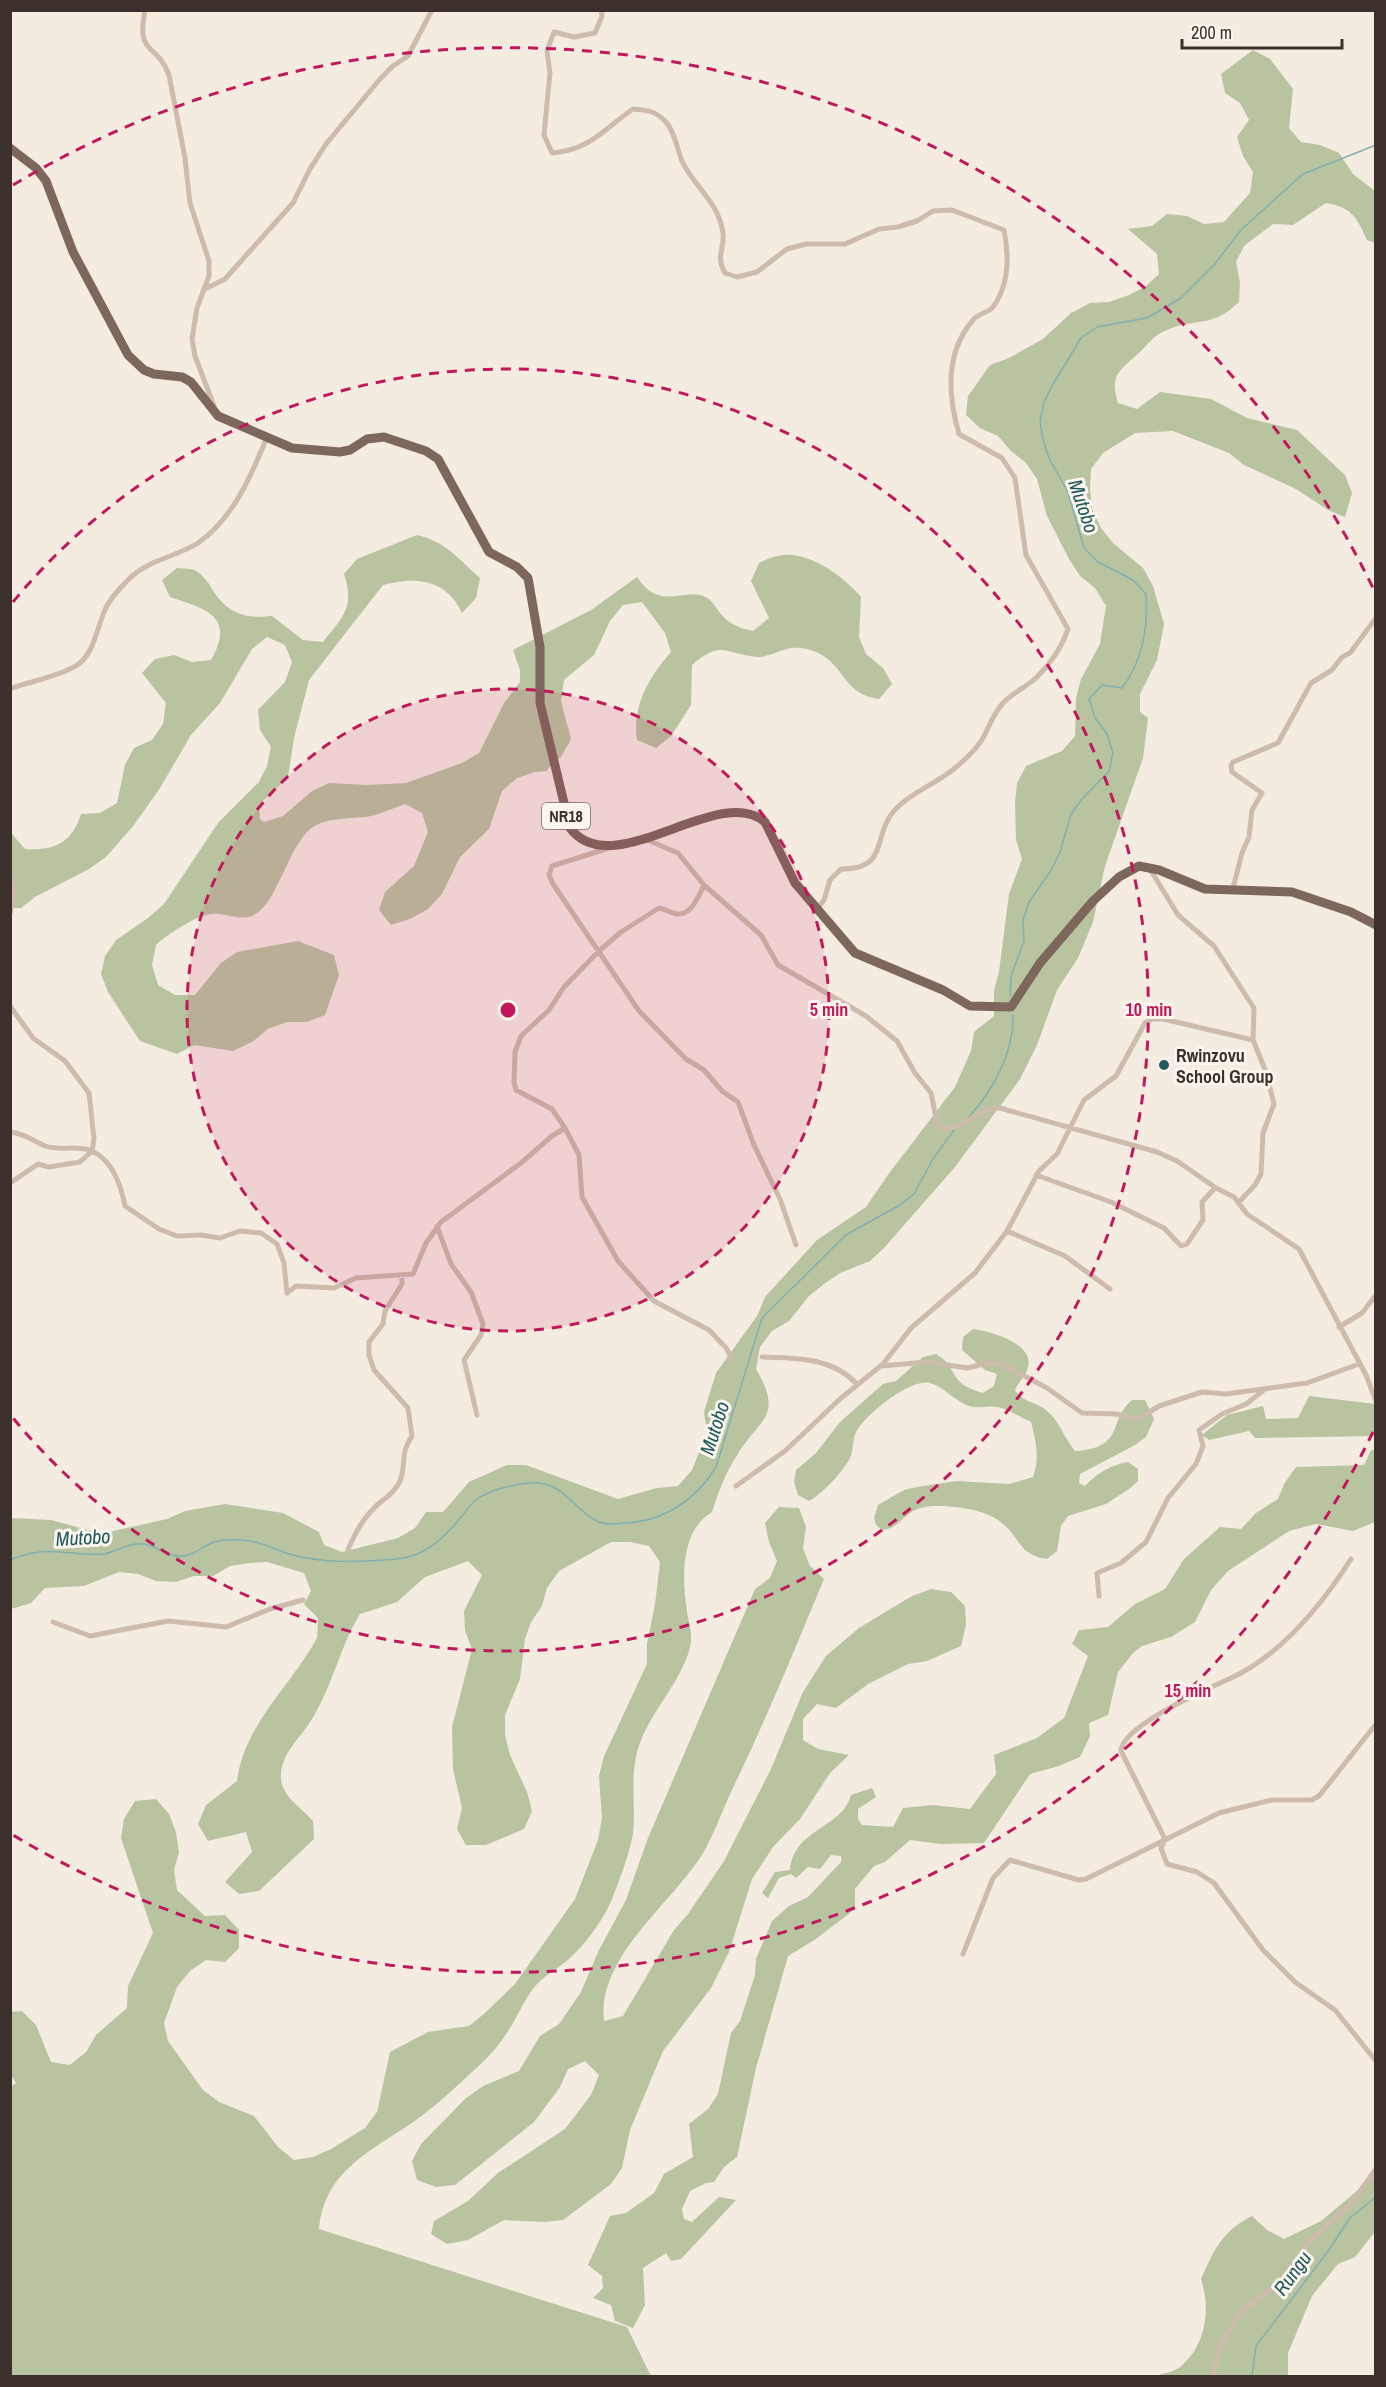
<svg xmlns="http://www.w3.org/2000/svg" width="1386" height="2387" viewBox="0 0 1386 2387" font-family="'Archivo Narrow',sans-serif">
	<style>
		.green { fill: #b8c4a0 }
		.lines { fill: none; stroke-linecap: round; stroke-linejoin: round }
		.stream { stroke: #7fb0b2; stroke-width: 1.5 }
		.minor { stroke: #cdbbac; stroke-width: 5 }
		.primary { stroke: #7d675c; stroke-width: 9 }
		.ring { fill: none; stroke: #c2185b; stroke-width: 3; stroke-dasharray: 10 8 }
		.poi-dot { fill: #1f5a5e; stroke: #fbf5ee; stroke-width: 2 }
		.labels { text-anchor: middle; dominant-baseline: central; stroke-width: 6; stroke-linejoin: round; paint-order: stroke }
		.shield { fill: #fbf5ee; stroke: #756b66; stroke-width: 1.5 }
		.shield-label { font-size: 16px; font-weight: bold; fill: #3b302b }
		.poi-label { font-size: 18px; font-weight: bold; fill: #3b302b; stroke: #fbf5ee; text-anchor: start }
		.water-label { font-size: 20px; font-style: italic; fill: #1f5a5e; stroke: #fbf5ee }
		.centre { fill: #c2185b; stroke: #fbf5ee; stroke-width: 3 }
		.ring-label { font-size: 18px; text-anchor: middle; font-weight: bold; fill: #c2185b; stroke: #fbf5ee; stroke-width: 6; stroke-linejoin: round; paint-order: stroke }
	</style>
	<rect width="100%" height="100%" fill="#f4ebe1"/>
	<path class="green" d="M1253 50 1270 59 1293 89 1289 128 1301 142 1320 145 1339 153 1353 174 1375 191V243L1367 240C1356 216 1352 208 1326 203L1293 225 1273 224 1244 246 1236 262 1240 282 1239 302C1211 329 1197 317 1167 330 1154 335 1149 343 1139 353 1120 370 1109 375 1118 403L1137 409 1160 392 1211 399 1247 418 1297 430 1345 475 1352 493 1345 517 1328 510 1296 489 1244 465 1229 453 1173 431 1135 433 1103 453 1091 469 1090 489 1092 509 1101 528 1113 543 1143 568 1153 586 1164 624 1157 660 1140 694V712L1148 718 1143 758 1105 866 1093 922 1078 958 1057 990 1037 1045 1020 1079 955 1167 884 1248 870 1261 840 1273 824 1284 809 1296 789 1321 772 1331 760 1347 756 1369C785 1418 758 1419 736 1457 725 1474 718 1493 712 1512 680 1531 682 1579 687 1611 689 1627 694 1635 689 1651 678 1687 647 1715 637 1752 630 1779 636 1806 633 1833 631 1850 615 1894 607 1910 598 1926 585 1944 571 1957 562 1966 549 1972 539 1982 525 1996 519 2015 508 2031 498 2047 486 2060 472 2072 457 2086 441 2101 424 2114 380 2148 325 2165 319 2229L627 2327 651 2376H11L10 2087 16 2083 11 2075V2012L22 2011 36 2025 51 2062 70 2065 86 2052 96 2035 127 2008 128 1986 153 1933 121 1838 124 1819 135 1801 156 1799 169 1814 176 1832 179 1853 174 1870 177 1890 205 1916 225 1915 239 1930V1948L225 1962 206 1960 190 1971 177 1987 164 2023 168 2041 203 2090 219 2102 254 2116 278 2147 294 2160 313 2157 331 2149 365 2128 377 2112 390 2052 428 2032 469 2026 485 2013 515 1984 575 1899 598 1840 602 1818 599 1776 604 1756 647 1664V1644L655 1604 660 1562 649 1546 630 1542H611L559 1571 547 1588 542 1606 531 1622 525 1639 520 1679 505 1715V1735L510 1755 527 1792 532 1811 524 1829 486 1845H466L457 1829 462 1808 453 1769 452 1727 472 1649 465 1631 464 1611 482 1575 468 1561 425 1577 397 1602 360 1614C339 1648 332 1689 310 1722 300 1738 282 1753 281 1774 279 1795 300 1806 313 1821L314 1839 259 1891 239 1894 225 1882 252 1852 246 1832 208 1841 198 1824 206 1805 237 1781C244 1724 291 1686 317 1638L318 1618 304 1604 311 1591 304 1573 267 1562 249 1563 230 1566 213 1576H194L176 1582 156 1581 138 1574 119 1572 84 1586 45 1588 31 1603 11 1609V1518L51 1520 88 1530 109 1532 167 1519 185 1511 225 1504 283 1513 319 1532 324 1545 342 1552 398 1538 415 1528 426 1512H443L469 1482 507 1465H526L618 1499 657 1488 678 1486 692 1470 707 1432 704 1412 716 1373 757 1316 765 1297 817 1240 866 1207 887 1176 955 1087 971 1051 974 1032 994 1016V990L999 972 1009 894 1022 859 1016 840 1015 802 1017 783 1026 766 1062 751 1075 736 1076 698 1081 679 1100 644 1106 606 1095 588 1080 576 1069 559 1047 516 1037 479 1026 463 1011 451 998 436 980 428 966 415 968 396 990 365 1009 358 1043 339 1071 313 1090 303 1109 302 1129 295 1146 286 1159 274 1157 254 1128 229 1152 226 1167 214 1187 216 1204 224 1224 222 1250 193 1253 172 1243 156 1237 137 1249 120 1240 103 1225 93 1221 74Z
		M417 535C448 543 457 558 480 578L476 598 462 613C447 579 415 576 383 585L309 680 294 738 288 777 259 805 260 819 264 822 283 816 312 791 329 783 367 785 406 783 462 763 479 753 504 703 520 682V670L513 650 591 610 637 577C662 615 686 583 709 599 714 603 717 610 721 614 730 625 740 628 753 631L769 618 751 581 759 563C764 561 771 557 777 556 807 549 843 576 861 597L859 637 866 654 883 668 892 684 879 699C874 698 867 697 862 694 839 682 838 652 800 648 782 646 771 658 756 657 724 653 721 640 692 665L691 705 671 736 656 748 637 740C632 706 649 677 671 652L665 633 642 602 623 605 610 621 594 655 564 680 561 701 571 739 561 757 546 771 535 772 517 778 502 791 489 829 460 857 442 894 428 909 410 919 391 925 379 910 385 892 414 866 428 832 422 813 405 804C393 808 379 815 366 817 348 819 324 817 309 830 286 852 277 905 252 916 239 921 224 912 211 914 195 916 168 934 156 945L152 965 158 985 175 995H195L221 963 237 952 298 941 334 955 339 975 325 1015 307 1022H287L268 1029 252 1042 233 1051 194 1045 177 1054 140 1041 108 992 101 974 105 956 116 940 148 918 164 904 218 823 259 782 267 766 271 747 260 730 258 710 285 682 292 662 285 645 267 637 252 649 220 703 191 735 160 788 134 825 106 857 89 869 35 897 21 908H11L10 793 12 834 25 849C54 851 72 843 81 814L100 813 117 803 125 765 134 748 152 740 163 724 166 703 142 673 155 659 174 655 192 662 211 660C236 616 206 609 170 597L162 580 177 568C183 569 192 568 196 571 202 574 209 583 212 589 227 613 244 619 272 616L303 640 323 642C343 617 355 607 344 574L357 559Z
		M973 1329C990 1331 1038 1344 1027 1370 1025 1376 1018 1383 1015 1390 1023 1403 1034 1401 1046 1410 1059 1420 1064 1438 1075 1451 1126 1448 1107 1421 1132 1400H1145L1154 1419 1146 1437 1135 1445 1080 1474 1079 1483 1085 1486C1097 1473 1111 1465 1128 1462L1138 1469V1481L1129 1489 1106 1504 1068 1516 1061 1526 1057 1551 1047 1559C1018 1555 1021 1538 1002 1523 985 1509 956 1506 935 1506 903 1506 904 1528 882 1530L876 1525 874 1518 878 1505 904 1490 917 1487 957 1481 1009 1484 1033 1477C1040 1458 1036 1442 1031 1422 1020 1417 1008 1409 997 1407 988 1405 978 1409 969 1406 954 1401 945 1387 930 1383 910 1378 865 1415 856 1432 852 1440 854 1450 850 1458 844 1471 821 1495 809 1501L798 1495 794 1482 796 1470 816 1453 840 1422 883 1384 896 1381 923 1357 936 1354C960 1368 946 1383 983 1393L994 1386 997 1374 985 1370 962 1350 963 1337Z
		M1309 1396 1375 1404V1436L1255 1438 1249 1431 1209 1440 1202 1435 1227 1415 1263 1406 1266 1419 1298 1418Z
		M1371 1450H1375V1522L1353 1531 1316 1524 1289 1531 1228 1571 1211 1590 1195 1622 1171 1637 1142 1646 1133 1653 1118 1672 1108 1715 1089 1723 1090 1736 1080 1757 1059 1766 1030 1774 984 1843 941 1844 910 1840 885 1862 874 1866 855 1889V1909L816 1939 788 1956 756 2068 737 2157 724 2167 714 2182 706 2183 690 2191 682 2209 684 2219 692 2222 719 2197 736 2200 681 2259 671 2261 666 2253 643 2268 645 2305 633 2328 615 2321 611 2305 593 2298 603 2288 602 2276 588 2265 610 2216 626 2213 654 2193 664 2174 693 2157 689 2124 708 2109 718 2094 731 2033 740 2021 755 1975 756 1959 772 1921 789 1906 808 1897 841 1862V1856L831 1855 820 1869 808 1867 796 1878 791 1874 779 1878 768 1898 762 1893 775 1872 790 1870C794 1828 842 1829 851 1795L872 1788 876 1797 858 1809V1819L862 1825 893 1827 903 1808 933 1805 970 1809 996 1774 994 1755 1037 1738 1064 1718 1088 1656 1072 1644 1079 1630 1108 1627 1135 1604 1165 1589 1184 1559 1220 1527 1241 1529 1256 1513 1278 1499 1284 1484 1296 1467 1364 1465Z
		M779 1507 799 1508 806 1527 803 1548 810 1566 824 1579C794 1651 765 1722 731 1792 722 1812 714 1834 703 1853 672 1904 597 1956 604 2021L623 2016 674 1930 688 1914 724 1861 771 1769 803 1692 826 1656 859 1628 912 1596 931 1589 951 1592 965 1606 966 1625 961 1646 927 1661 908 1664 868 1684 836 1708 817 1704 803 1719V1740L818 1749 849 1755 830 1773 800 1819 773 1847 752 1879 729 1952 711 1988 663 2051 630 2130 622 2168 611 2184 563 2220 544 2222 504 2220 468 2240 447 2244 431 2234 434 2221 468 2201 498 2173 565 2129 591 2095 599 2075 585 2061 568 2069 560 2087 534 2122 455 2185 436 2187 417 2180 412 2161 421 2144 465 2099 483 2086 519 2071 540 2036 559 2024 581 1992 598 1952 626 1900 648 1838 755 1589 770 1578 777 1561 769 1542 765 1523Z
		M1375 2176V2232L1355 2257 1338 2264 1312 2296 1288 2353V2376H1153C1162 2374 1174 2372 1180 2367 1206 2346 1211 2309 1201 2279 1214 2250 1222 2231 1252 2216L1267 2230 1284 2239 1321 2221Z"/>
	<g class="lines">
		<path class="stream" d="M1010 996 1011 976 1024 941 1023 920 1029 902 1052 869 1060 852 1071 814 1082 799 1109 771 1113 753 1107 734 1095 718 1089 699 1102 685 1122 688C1143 660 1148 629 1146 594L1133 580 1098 562 1084 548 1068 492 1049 458 1043 440 1040 421 1044 402 1052 386 1081 338 1097 327 1147 318 1181 298 1214 265 1241 230 1303 174 1376 145
			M969 1117C994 1089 1014 1052 1013 1015
			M10 1560C48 1543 68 1557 104 1554 116 1552 130 1542 143 1544 155 1545 165 1555 177 1556 192 1558 202 1546 214 1542 225 1539 239 1539 250 1541 264 1543 276 1550 289 1554 323 1564 362 1562 397 1559 426 1556 444 1538 462 1516 467 1510 471 1503 477 1499 492 1489 511 1485 529 1483 564 1480 572 1509 597 1521 604 1525 616 1524 624 1523 663 1522 696 1500 716 1467L762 1318 846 1235 900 1205 914 1194 933 1159 954 1130
			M1252 2376 1256 2346 1329 2250 1350 2218 1376 2197"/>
		<path class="minor" d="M145 10C136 57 156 41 169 75L185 158 190 203 209 261V276L197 308 192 339 195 356 214 406
			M601 10 602 16 595 33 574 37 554 32 547 51 550 73 544 135 552 153C590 150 604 129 633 109 647 110 656 111 666 122 675 132 677 149 682 161 694 187 719 202 723 233 725 250 715 255 725 273L737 277 757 272 787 249 806 244H845L879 229 898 227 917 221 933 211 952 210 1004 230C1009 255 1009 285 993 307 988 313 979 313 974 319 945 351 948 396 959 434L1002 458 1015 478 1026 555 1068 629C1062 647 1050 664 1036 678 1026 687 1012 693 1003 703 993 714 990 725 983 738 976 750 966 759 955 768 936 784 909 793 893 812 872 838 889 869 841 869L830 880 824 900 817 909
			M207 288 225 279 293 203 310 169 326 144 380 79 393 66 408 56 432 10
			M12 688C30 682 66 674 80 663 95 650 97 627 105 610 110 598 121 587 130 578 150 559 176 557 198 543 233 519 252 474 267 437
			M645 839 678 853 704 885 761 935 778 965 866 1016 897 1041 915 1073 931 1093 937 1123 943 1129C963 1130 979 1107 1000 1108L1157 1152 1177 1161 1216 1188 1234 1197 1247 1214 1299 1249 1366 1375 1376 1401
			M609 848 552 866 549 875 553 884 639 1011 686 1059 704 1070 722 1091 738 1102 754 1145 780 1199 796 1245
			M1150 869 1178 915 1214 946 1254 1008 1253 1040 1266 1072 1274 1104 1263 1133 1261 1174 1255 1185 1239 1202
			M10 871 14 894 10 914
			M704 885C699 895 692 915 678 914 672 914 666 909 659 908L621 932 599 951 564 987 549 1010 521 1036 515 1052 514 1082 516 1090 552 1109 565 1128 579 1155 582 1197 618 1261 654 1301 709 1330 727 1349 732 1360
			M1232 892 1242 853 1249 837 1252 810 1262 793 1232 772 1231 766 1233 762 1278 743 1311 683 1332 670 1342 657 1350 653 1376 618
			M10 1006 33 1038 65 1061 89 1093 94 1139 92 1151 80 1162 49 1167 38 1164 10 1183
			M10 1132C24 1133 33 1141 45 1146 59 1151 79 1145 92 1151 113 1161 121 1185 125 1206L159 1229 177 1236 201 1235 220 1238 240 1231 261 1233 277 1244 284 1263 287 1293
			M1036 1175 1111 1202 1164 1228 1181 1246 1187 1244 1203 1220 1202 1202 1215 1188
			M437 1226 451 1264 471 1292 483 1324 481 1335 464 1360 477 1415
			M1007 1231 1065 1256 1110 1289
			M287 1293 296 1286 334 1288 356 1278 413 1274 426 1243 441 1222 521 1163 552 1136 565 1128
			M1339 1327 1362 1313 1376 1295
			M762 1357C796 1358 832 1357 857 1384
			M881 1366 927 1362 968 1368 987 1363 1002 1364 1047 1388 1082 1413 1116 1414 1138 1419 1159 1406 1202 1392 1226 1394 1307 1383 1359 1364
			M736 1486 785 1451 840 1399 883 1364 911 1328 975 1273 1007 1231 1039 1171 1057 1154 1084 1100 1116 1076 1145 1023 1152 1019H1163L1253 1040
			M348 1549C355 1534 362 1520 374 1508 383 1499 394 1494 400 1481 407 1464 399 1455 412 1436L408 1408 374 1370 369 1355V1342L383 1324 385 1311 402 1284V1275
			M1351 1559C1321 1606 1280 1656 1229 1679 1207 1689 1122 1726 1121 1751L1165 1839 1161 1848 1167 1864 1197 1872 1214 1883 1263 1950 1295 1982 1335 2010 1376 2061
			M1099 1596 1097 1573 1121 1563 1146 1542 1168 1498 1196 1464 1203 1446 1199 1430 1222 1414 1246 1404 1264 1390
			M53 1622 90 1636 168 1621 226 1627 270 1609 303 1600
			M963 1954 993 1878 1010 1860 1079 1880 1086 1879 1219 1813 1272 1800H1312L1319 1796 1376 1724
			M1213 2376 1219 2348 1240 2313 1276 2285 1296 2263 1308 2242 1350 2205 1376 2169"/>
		<path class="primary" d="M10 148 36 168 46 181 73 252 128 355 144 370 154 374 182 377 191 382 218 416 292 448 340 452 350 450 367 439 384 437 426 451 438 459 489 552 517 567 528 578 540 647V703L570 828C613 885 718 782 765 822L795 883 855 953 943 990 970 1006 1011 1007 1040 963 1093 901 1119 877 1139 866 1159 870 1205 889 1292 892 1351 912 1376 925"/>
	</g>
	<circle cx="508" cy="1010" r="321" fill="#c2185b" fill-opacity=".12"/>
	<g class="ring">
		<circle cx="508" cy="1010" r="321"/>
		<path d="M13 602A641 641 0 1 1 13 1418"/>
		<path d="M1373 1432A962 962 0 0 1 13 1835M13 185A962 962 0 0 1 1373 588"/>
	</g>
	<circle class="poi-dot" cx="1164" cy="1065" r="6"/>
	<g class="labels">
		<rect class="shield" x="542" y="803" width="48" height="26" rx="4.5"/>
		<g class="shield-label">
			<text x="566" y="816">NR18</text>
		</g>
		<g class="poi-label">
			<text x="1176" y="1055">Rwinzovu<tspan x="1176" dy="21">School Group</tspan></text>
		</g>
		<g class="water-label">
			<text transform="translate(1084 506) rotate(71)">Mutobo</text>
			<text transform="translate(714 1428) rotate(-72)">Mutobo</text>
			<text transform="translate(83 1537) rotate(-3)">Mutobo</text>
			<text transform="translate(1292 2273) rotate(-54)">Rungu</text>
		</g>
	</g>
	<circle cx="508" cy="1010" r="9" class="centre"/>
	<g class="ring-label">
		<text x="829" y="1016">5 min</text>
		<text x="1149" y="1016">10 min</text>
		<text x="1188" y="1697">15 min</text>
	</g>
	<rect width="1386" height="2387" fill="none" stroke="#3b302b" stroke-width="24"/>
	<path d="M1182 39v9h160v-9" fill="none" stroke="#3b302b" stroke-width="3"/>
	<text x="1191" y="39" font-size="18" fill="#3b302b" stroke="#fbf5ee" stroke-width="4.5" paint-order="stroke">200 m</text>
</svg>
